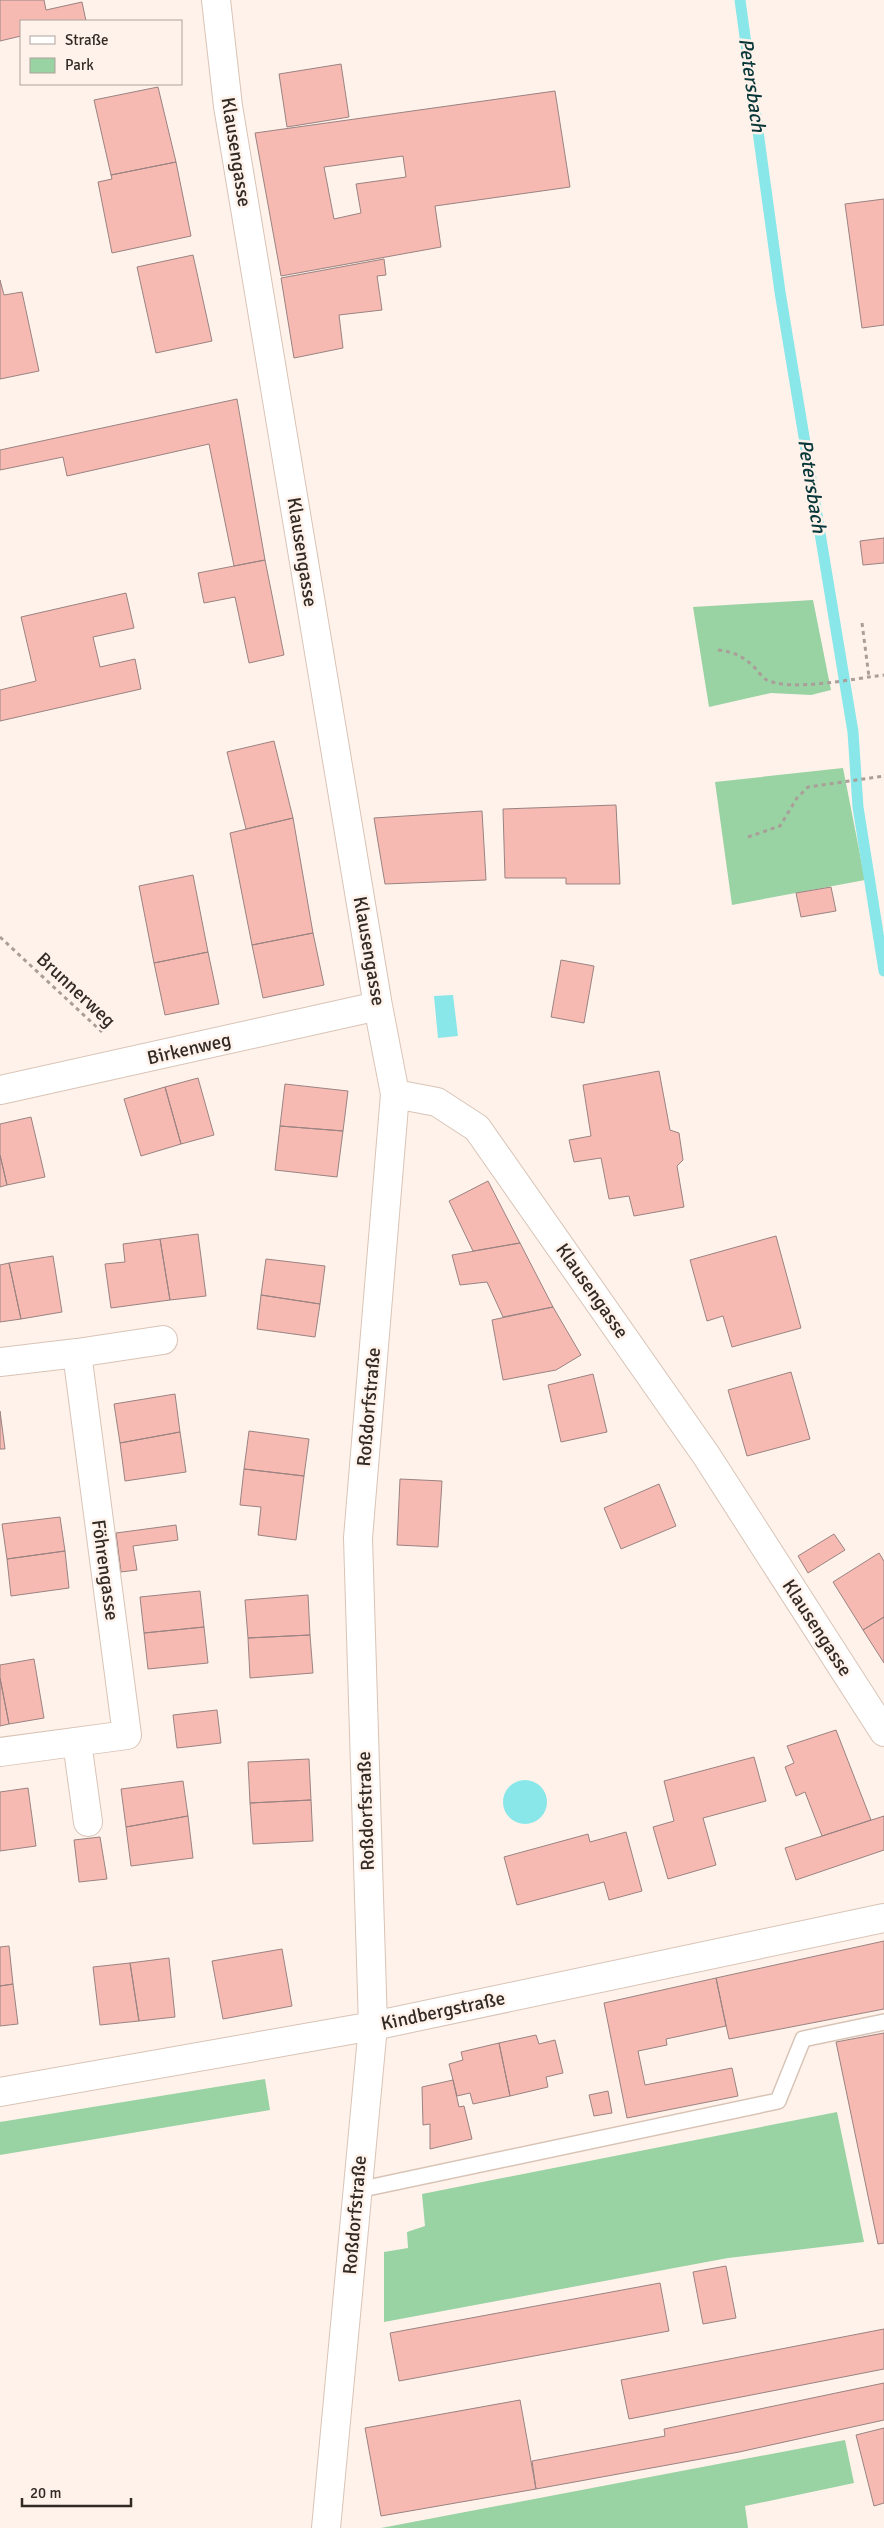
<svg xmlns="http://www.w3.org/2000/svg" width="884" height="2528" viewBox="0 0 884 2528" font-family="Signika,sans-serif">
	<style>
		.green { fill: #99d2a3 }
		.water { fill: #89e7e9 }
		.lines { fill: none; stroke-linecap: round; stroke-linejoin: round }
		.stream { stroke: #89e7e9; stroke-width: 11 }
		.building { fill: #f6bab3; stroke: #9a8381; fill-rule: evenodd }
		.service-casing { stroke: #d8c4b7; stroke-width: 18 }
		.minor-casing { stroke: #d8c4b7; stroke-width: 30 }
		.path { stroke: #a99f98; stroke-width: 3; stroke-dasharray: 4 4; stroke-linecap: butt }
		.service { stroke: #fff; stroke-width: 15 }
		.minor { stroke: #fff; stroke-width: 28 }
		.labels { text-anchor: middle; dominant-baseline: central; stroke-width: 5; stroke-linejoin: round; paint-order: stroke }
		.street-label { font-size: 19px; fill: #322a25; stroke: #fff2ea }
		.water-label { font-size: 20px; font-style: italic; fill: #083739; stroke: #fff2ea }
	</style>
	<rect width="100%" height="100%" fill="#fff2ea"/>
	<path class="green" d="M813 600 831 690 811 695 771 693 709 707 693 607Z
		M843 768 865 880 732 905 715 782Z
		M265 2079 270 2110 0 2155V2122Z
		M837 2112 864 2242 728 2258 384 2322V2252L408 2248 407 2232 425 2226 422 2194Z
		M845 2440 854 2483 745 2506 748 2528H381Z"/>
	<path class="water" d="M453 995 458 1036 438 1038 434 996Z
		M503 1802a22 22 0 1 1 44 0a22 22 0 1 1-44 0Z"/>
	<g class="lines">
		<path class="stream" d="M740 0 780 292 853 732 858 807 884 971"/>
	</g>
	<path class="building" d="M0 0H44L46 10 82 2 86 21H21V36L0 41Z
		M341 64 349 117 287 127 279 74Z
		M158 87 176 162 111 175 94 100Z
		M555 91 570 187 435 206 441 247 281 276 255 133ZM403 156 406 177 356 184 361 213 334 219 324 167Z
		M176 162 191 236 112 253 98 182 112 179 111 175Z
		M884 199V325L862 328 845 204Z
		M193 255 212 341 156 353 137 267Z
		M384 259 386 275 377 276 382 310 339 315 343 348 294 358 281 278Z
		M0 280 4 295 22 292 39 371 0 379Z
		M237 399 265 560 234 566 209 444 67 476 63 457 0 470V450Z
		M884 538V563L863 565 860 541Z
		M265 560 284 655 249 663 235 597 204 603 198 573Z
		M126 593 134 628 93 637 100 667 135 659 141 689 0 721V690L36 681 21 617Z
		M274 741 293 818 246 829 227 752Z
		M616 805 620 884H566V878H505L503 809Z
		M482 811 486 880 385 884 374 818Z
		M293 818 313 933 252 945 230 833Z
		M193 875 208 952 154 963 139 886Z
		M831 887 836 911 801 917 796 893Z
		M313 933 324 985 263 998 252 945Z
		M208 952 219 1004 165 1015 154 963Z
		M561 960 594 966 584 1023 551 1017Z
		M659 1071 670 1130 679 1133 683 1160 677 1166 684 1207 634 1216 629 1196 609 1199 601 1158 574 1162 569 1140 591 1136 583 1085Z
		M198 1078 214 1135 181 1144 165 1087Z
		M285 1084 348 1091 343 1131 280 1126Z
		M165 1087 181 1144 141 1156 124 1099Z
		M31 1117 45 1177 7 1185 0 1155V1124Z
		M280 1126 343 1131 337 1177 275 1170Z
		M0 1155 7 1185 0 1187Z
		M488 1181 520 1243 473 1251 449 1201Z
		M198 1234 206 1296 170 1300 160 1239Z
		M776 1236 801 1328 732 1347 723 1316 707 1321 690 1260Z
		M160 1239 170 1300 111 1308 105 1264 125 1262 123 1244Z
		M520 1243 553 1307 503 1317 487 1282 460 1285 452 1255Z
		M53 1256 62 1312 21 1319 9 1263Z
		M266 1259 325 1266 320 1304 261 1295Z
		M9 1263 21 1319 0 1322V1265Z
		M261 1295 320 1304 315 1337 257 1329Z
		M553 1307 581 1355 556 1370 503 1380 492 1320Z
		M791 1372 810 1439 747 1456 728 1390Z
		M593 1374 607 1432 561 1442 548 1385Z
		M175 1394 180 1432 120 1443 114 1404Z
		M0 1411 5 1449H0Z
		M249 1431 309 1439 304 1476 244 1469Z
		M180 1432 186 1472 125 1481 120 1443Z
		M244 1469 304 1476 296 1540 258 1535 261 1507 240 1505Z
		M400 1479 442 1481 438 1547 397 1545Z
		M659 1484 676 1526 621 1549 604 1508Z
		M60 1517 65 1551 7 1559 2 1524Z
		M176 1525 178 1540 133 1546 137 1570 121 1572 116 1533Z
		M834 1534 845 1550 808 1573 798 1556Z
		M65 1551 69 1588 11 1596 7 1559Z
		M879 1553 884 1561V1617L863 1630 833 1582Z
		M200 1591 204 1627 144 1633 140 1597Z
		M308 1595 310 1635 248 1638 245 1600Z
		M884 1617V1663L863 1630Z
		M204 1627 208 1663 148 1669 144 1633Z
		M310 1635 313 1673 250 1678 248 1638Z
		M34 1659 44 1718 9 1724 0 1678V1665Z
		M0 1678 9 1724 0 1726Z
		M217 1710 221 1743 177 1748 173 1715Z
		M836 1730 871 1820 822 1836 805 1792 796 1796 785 1767 794 1763 787 1746Z
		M754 1757 766 1801 703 1818 716 1865 668 1879 653 1827 674 1821 664 1781Z
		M309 1759 311 1800 250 1803 248 1762Z
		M183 1781 188 1816 126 1827 121 1789Z
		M28 1788 36 1846 0 1851V1792Z
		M311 1800 313 1841 253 1844 250 1803Z
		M188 1816 193 1858 131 1866 126 1827Z
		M884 1816V1850L796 1880 785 1848Z
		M626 1832 642 1891 609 1900 604 1882 517 1905 504 1857 588 1834 590 1842Z
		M100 1837 107 1879 79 1882 74 1840Z
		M884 1941V2009L729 2039 716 1978Z
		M9 1946 13 1984 0 1986V1947Z
		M282 1949 292 2006 223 2019 212 1961Z
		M169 1958 175 2017 139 2021 130 1963Z
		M130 1963 139 2021 100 2025 93 1967Z
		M716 1978 726 2026 666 2039 667 2045 638 2051 645 2085 732 2068 738 2096 627 2118 604 2003Z
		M13 1984 18 2024 0 2026V1986Z
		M884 2033V2243L878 2244 836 2042Z
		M536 2035 539 2044 555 2040 563 2073 546 2077 548 2087 510 2096 499 2043Z
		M499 2043 510 2096 473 2104 470 2093 457 2096 449 2064 463 2060 461 2052Z
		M453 2080 459 2107 464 2106 472 2139 430 2149V2124L423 2125 422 2087Z
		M608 2091 612 2113 594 2116 589 2095Z
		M726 2266 736 2318 703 2324 693 2272Z
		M660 2283 669 2331 399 2381 390 2333Z
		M884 2329V2369L629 2419 621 2380Z
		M884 2383V2420L739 2452 536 2489 532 2461 665 2436 664 2429Z
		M520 2400 536 2489 381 2516 365 2428Z
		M884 2428V2503L874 2506 856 2435Z"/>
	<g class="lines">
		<g class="service-casing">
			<path id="service" d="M358 2190 778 2101 803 2039 884 2022"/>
		</g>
		<g class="minor-casing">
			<path id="minor" d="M216 0 228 106 378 1006 395 1094 437 1102 477 1128 706 1455 884 1732
				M0 1090 378 1006
				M77 1353 163 1340
				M0 1362 77 1353 127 1735 0 1752
				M77 1742 88 1822
				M0 2092 373 2026 884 1918
				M326 2528 373 2026 358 1538 395 1094"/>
		</g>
		<path class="path" d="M862 623 869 677
			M718 650C734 652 743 656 755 668 758 671 762 677 765 679 789 693 856 678 884 675
			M748 837 780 826 797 798 808 787 884 776
			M0 937 102 1032"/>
		<use href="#service" class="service"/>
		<use href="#minor" class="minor"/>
	</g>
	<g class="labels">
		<g class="street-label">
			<text transform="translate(236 152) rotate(81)">Klausengasse</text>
			<text transform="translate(302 552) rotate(81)">Klausengasse</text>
			<text transform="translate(369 951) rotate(80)">Klausengasse</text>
			<text transform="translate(76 990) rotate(43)">Brunnerweg</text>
			<text transform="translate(189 1049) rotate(-13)">Birkenweg</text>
			<text transform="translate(592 1291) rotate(55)">Klausengasse</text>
			<text transform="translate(369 1407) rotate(-85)">Roßdorfstraße</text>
			<text transform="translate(105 1570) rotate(82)">Föhrengasse</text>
			<text transform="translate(817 1628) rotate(57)">Klausengasse</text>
			<text transform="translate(366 1811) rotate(-92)">Roßdorfstraße</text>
			<text transform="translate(443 2011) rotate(-12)">Kindbergstraße</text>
			<text transform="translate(355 2215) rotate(-85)">Roßdorfstraße</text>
		</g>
		<g class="water-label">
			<text transform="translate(752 85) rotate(82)">Petersbach</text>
			<text transform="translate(812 486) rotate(81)">Petersbach</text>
		</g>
	</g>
	<rect x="20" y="20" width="162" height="65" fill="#fff2ea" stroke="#ada29b"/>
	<rect x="30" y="36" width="25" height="8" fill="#ffffff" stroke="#ada29b"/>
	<text x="65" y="45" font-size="15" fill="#322a25">Straße</text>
	<rect x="30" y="58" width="25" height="15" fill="#99d2a3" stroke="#ada29b"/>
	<text x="65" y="70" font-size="15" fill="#322a25">Park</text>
	<path d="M22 2498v8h109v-8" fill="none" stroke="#322a25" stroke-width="2.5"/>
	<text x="30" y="2498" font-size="15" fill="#322a25" stroke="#fff2ea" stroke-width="4" paint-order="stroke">20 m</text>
</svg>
